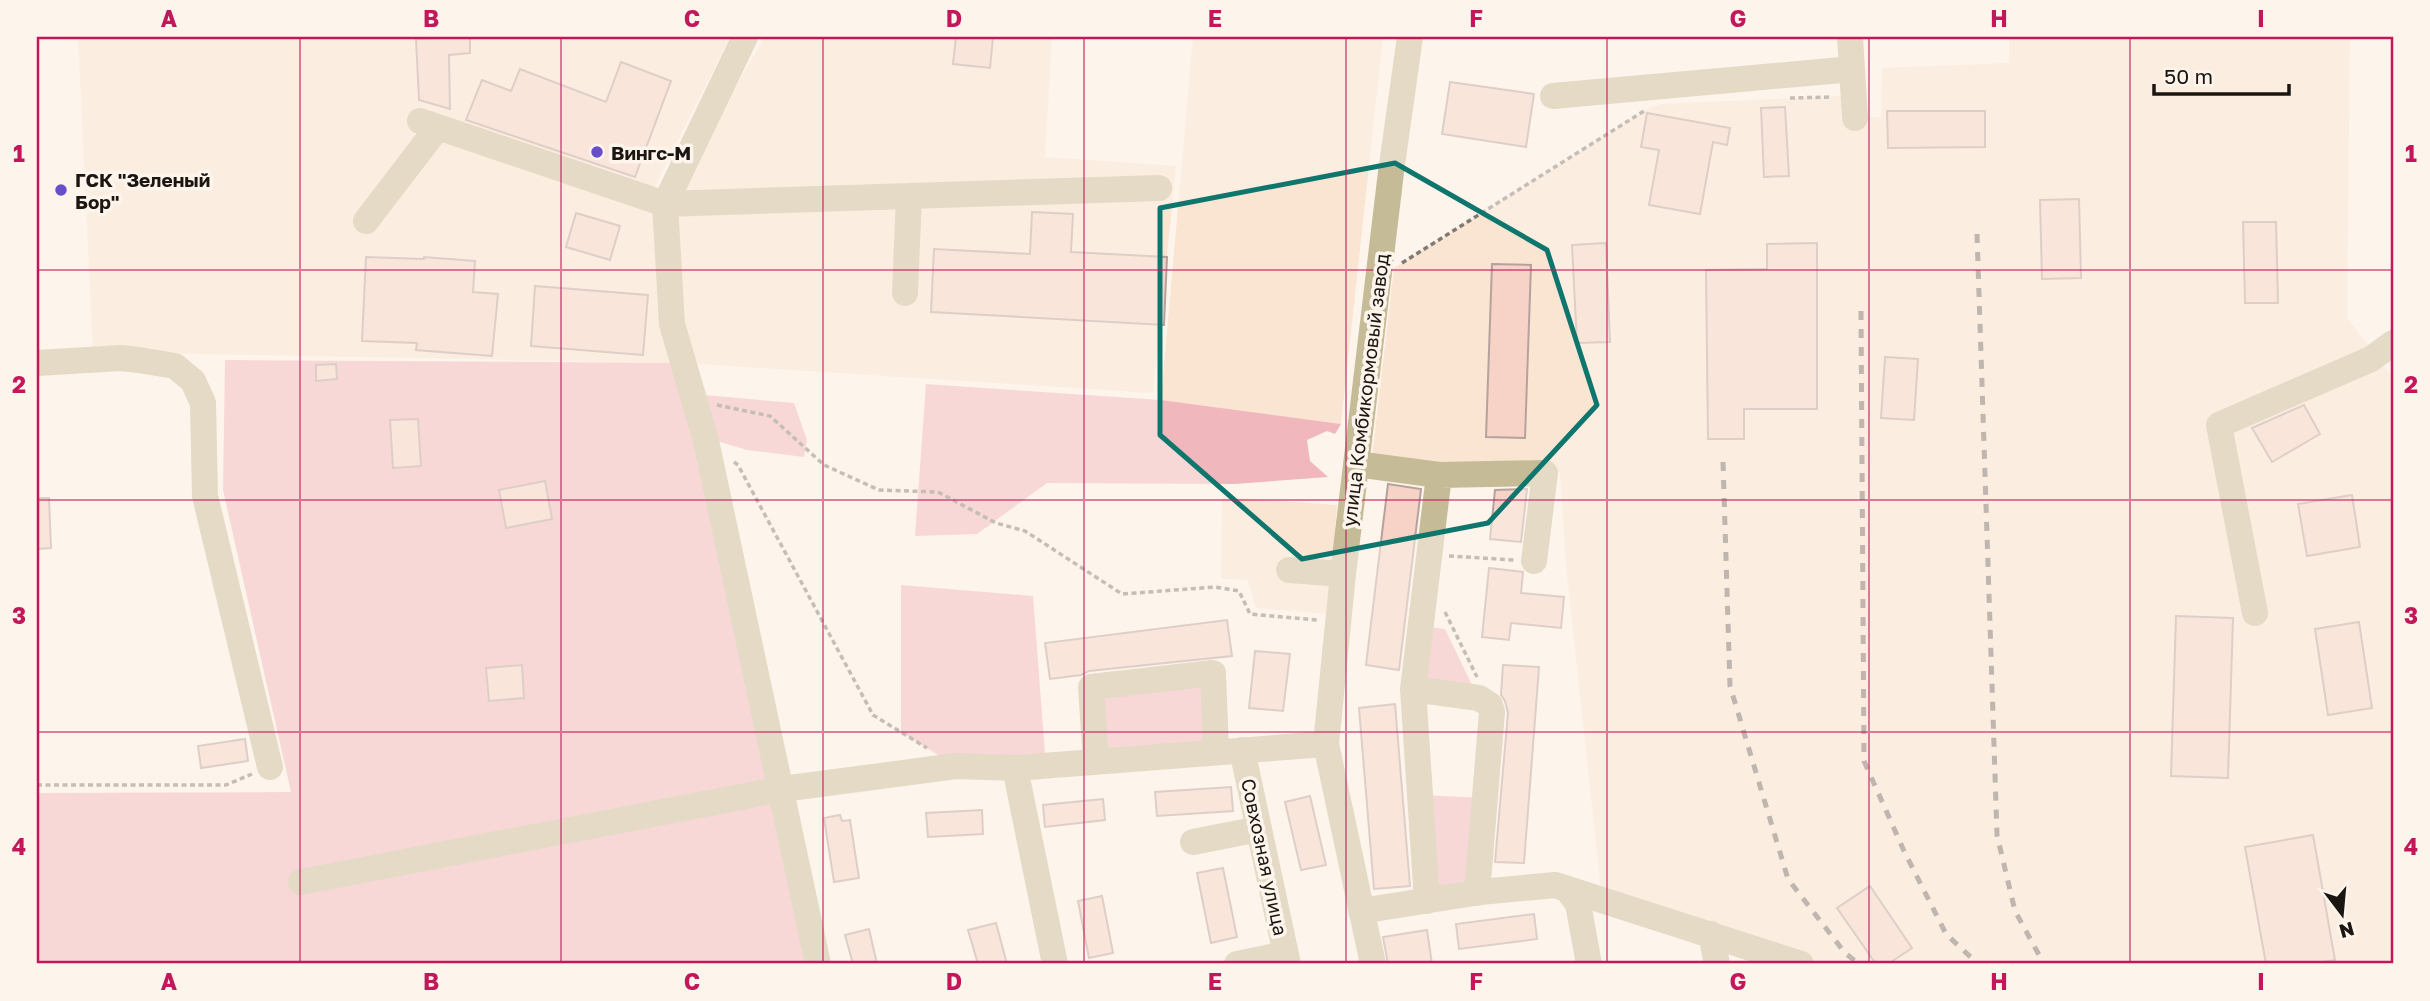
<svg xmlns="http://www.w3.org/2000/svg" width="2430" height="1001" viewBox="0 0 2430 1001" font-family="'Golos Text',sans-serif">
	<style>
		.built { fill: #fae5d2 }
		.green { fill: #f0b7bd }
		.building { fill: #f7d2c6; stroke: #b5a29c; stroke-width: 2 }
		.lines { fill: none; stroke-linecap: round; stroke-linejoin: round }
		.path { stroke: #817a74; stroke-width: 3.5; stroke-dasharray: 5 3.5; stroke-linecap: butt }
		.minor { stroke: #c5bb97; stroke-width: 26 }
		.rail { stroke: #716a64; stroke-width: 5; stroke-dasharray: 9 9; stroke-linecap: butt }
		.marked { fill: none; stroke: #0f766e; stroke-width: 5; stroke-linejoin: round }
		.grid { fill: none; stroke: #c2185b; stroke-width: 2; stroke-opacity: 0.55 }
		.poi-dot { fill: #684fc8; stroke: #fdf4ec; stroke-width: 2.5 }
		.labels { text-anchor: middle; dominant-baseline: central; stroke-width: 7; stroke-linejoin: round; paint-order: stroke }
		.poi-label { font-size: 19px; font-weight: bold; fill: #1b1611; stroke: #fdf4ec; text-anchor: start }
		.street-label { font-size: 19px; fill: #1b1611; stroke: #fdf4ec }
		.neatline { fill: none; stroke: #c2185b; stroke-width: 2.5 }
		.grid-label { font-size: 23px; text-anchor: middle; font-weight: bold; fill: #c2185b }
	</style>
	<rect width="100%" height="100%" fill="#fdf4ec"/>
	<path class="built" d="M78 37H730L653 190 665 204 765 37H1052L1045 157 1176 166 1153 393 683 363 93 352Z
		M1193 37H1383L1341 424 1161 400Z
		M2009 37H2350L2347 318 2391 375H2393V964H1801L1602 899 1566 566 1560 472 1439 475 1371 466 1394 268 1646 110 1660 104 1841 96V119L1881 117 1882 68 2009 63Z
		M1222 497 1337 505 1329 614 1256 608 1248 580 1221 579Z"/>
	<path class="green" d="M225 360 683 363 815 964H37V793L291 792 223 490Z
		M926 384 1161 400 1341 424 1335 434 1327 431 1307 440 1310 461 1328 477 1234 484 1047 483 977 534 915 536Z
		M693 394 794 403 807 440 804 457 747 450 710 439Z
		M901 585 1033 596 1046 766H956L901 732Z
		M1429 627 1445 629 1473 687 1423 681Z
		M1213 673 1216 752 1096 762 1091 687Z
		M1420 795 1485 798 1477 893 1427 901Z"/>
	<path class="building" d="M470 37V53L449 55 450 109 419 100 416 39Z
		M956 37H993L990 68 953 64Z
		M621 62 671 81 635 177 466 120 482 80 511 91 520 69 606 102Z
		M1450 82 1534 94 1526 147 1442 134Z
		M1785 107 1789 176 1764 177 1761 108Z
		M1887 111H1985V147L1888 148Z
		M1647 113 1730 128 1727 145 1713 142 1700 214 1649 205 1659 150 1641 147Z
		M2079 199 2081 278 2042 279 2040 200Z
		M1032 212 1073 214 1071 252 1167 257 1164 325 931 312 934 249 1030 254Z
		M576 213 620 226 610 260 566 247Z
		M2243 222H2276L2278 303H2245Z
		M1606 243 1610 342 1577 343 1572 245Z
		M1817 243V409H1744V439H1708L1706 270 1767 269V244Z
		M366 257 424 259V257L475 261 473 292 498 294 492 356 416 350 417 343 362 341Z
		M1492 264 1531 265 1525 438 1486 437Z
		M535 286 648 295 643 355 531 346Z
		M1885 357 1918 359 1914 420 1881 418Z
		M336 364 337 379 316 381V365Z
		M2304 405 2320 434 2272 462 2252 428Z
		M418 419 421 466 393 468 390 420Z
		M545 481 552 519 506 528 499 490Z
		M1388 484 1421 489 1399 670 1366 665Z
		M1527 489 1521 542 1490 539 1495 490Z
		M2352 495 2360 547 2307 556 2298 504Z
		M37 498H49L51 548 37 549Z
		M1489 568 1523 572 1521 593 1564 597 1561 628 1511 623 1509 640 1482 637Z
		M2176 616 2233 618 2228 778 2171 776Z
		M1227 620 1232 656 1089 671 1081 675 1050 679 1045 643Z
		M2359 622 2372 708 2328 715 2315 629Z
		M1255 651 1290 654 1283 711 1249 708Z
		M522 665 524 698 489 701 486 668Z
		M1503 665 1539 667 1524 863 1495 862 1508 713 1505 701 1501 695Z
		M1395 704 1410 886 1374 889 1359 708Z
		M245 739 248 761 201 768 198 746Z
		M1231 787 1233 811 1157 816 1155 792Z
		M1310 796 1326 865 1301 870 1285 802Z
		M1103 799 1105 820 1045 827 1043 805Z
		M982 810 983 834 928 837 926 813Z
		M840 815 842 821 850 820 859 878 834 882 824 818Z
		M2313 835 2335 960 2312 964H2266L2245 847Z
		M1223 868 1237 937 1211 943 1197 873Z
		M1870 886 1912 948 1888 964H1876L1837 908Z
		M1102 896 1113 953 1089 958 1078 901Z
		M1534 914 1537 939 1459 949 1456 924Z
		M996 923 1007 964H978L968 930Z
		M869 929 877 964H853L845 935Z
		M1427 930 1432 964H1388L1383 937Z"/>
	<g class="lines">
		<path class="path" d="M1790 98 1831 97
			M1402 263 1644 111
			M717 405 770 416 824 465 879 490 938 492 996 523 1025 531 1122 594 1215 587 1239 591 1250 614 1317 620
			M734 462 738 465 873 715 927 748
			M1449 556 1514 560
			M1445 612 1477 677
			M37 785H226L252 774"/>
		<path class="minor" d="M745 37 665 204 672 324 706 441 818 964
			M1850 37 1855 118
			M1553 96 1852 69
			M420 121 665 204 1159 188
			M366 221 438 127
			M905 293 909 196
			M37 363 121 358 139 360 175 366 193 381 203 403 205 496 270 767
			M1356 464 1439 475 1545 473 1534 561
			M1439 475 1413 689 1479 698 1490 705 1492 712 1477 893
			M1289 570 1343 574
			M2255 613 2219 425 2371 359 2393 343
			M1413 689 1427 901
			M1242 750 1288 964
			M1096 762 1091 687 1213 673 1216 752
			M1015 768 1055 964
			M1193 842 1259 829
			M301 882 782 789 956 766 1015 768 1326 744
			M1566 888 1578 904 1589 964
			M1361 911 1480 892 1555 885 1801 964
			M1711 934 1717 964
			M1237 964 1286 954
			M1373 964 1326 744 1343 574 1391 172 1410 37"/>
		<path class="rail" d="M1977 234 1997 835 2015 911 2044 964
			M1861 311 1864 761 1904 851 1946 934 1978 964
			M1723 462 1730 686 1788 879 1845 953 1859 964"/>
	</g>
	<path d="M0 0H2430V1001H0ZM1395 163 1547 250 1597 405 1488 523 1302 559 1160 435V208Z" fill="#fdf4ec" fill-opacity=".55" fill-rule="evenodd"/>
	<path class="marked" d="M1395 163 1547 250 1597 405 1488 523 1302 559 1160 435V208Z"/>
	<path class="grid" d="M300 37V964M561 37V964M823 37V964M1084 37V964M1346 37V964M1607 37V964M1869 37V964M2130 37V964M37 270H2393M37 500H2393M37 732H2393"/>
	<g class="poi-dot">
		<circle cx="597" cy="152" r="7"/>
		<circle cx="61" cy="190" r="7"/>
	</g>
	<g class="labels">
		<g class="poi-label">
			<text x="611" y="152">Вингс-М</text>
			<text x="75" y="179">ГСК "Зеленый<tspan x="75" dy="22">Бор"</tspan></text>
		</g>
		<g class="street-label">
			<text transform="translate(1365 390) rotate(-83)">улица Комбикормовый завод</text>
			<text transform="translate(1265 857) rotate(78)">Совхозная улица</text>
		</g>
	</g>
	<rect width="2430" height="1001" fill="none" stroke="#fdf4ec" stroke-width="77"/>
	<g transform="translate(2342 914) rotate(164)" stroke="#fdf4ec" stroke-width="5" paint-order="stroke">
	<path d="M0-5L12 26L0 18L-12 26Z" fill="#1b1611"/>
	<text y="-10" font-size="19" font-weight="bold" text-anchor="middle" fill="#1b1611">N</text>
	</g>
	<path d="M2154 84v10h135v-10" fill="none" stroke="#1b1611" stroke-width="3.5"/>
	<text x="2164" y="84" font-size="21" fill="#1b1611" stroke="#fdf4ec" stroke-width="5" paint-order="stroke">50 m</text>
	<rect x="38" y="38" width="2354" height="924" class="neatline"/>
	<g class="grid-label">
		<text x="169" y="27">A</text>
		<text x="431" y="27">B</text>
		<text x="692" y="27">C</text>
		<text x="954" y="27">D</text>
		<text x="1215" y="27">E</text>
		<text x="1476" y="27">F</text>
		<text x="1738" y="27">G</text>
		<text x="1999" y="27">H</text>
		<text x="2261" y="27">I</text>
		<text x="19" y="162">1</text>
		<text x="2411" y="162">1</text>
		<text x="19" y="393">2</text>
		<text x="2411" y="393">2</text>
		<text x="19" y="624">3</text>
		<text x="2411" y="624">3</text>
		<text x="19" y="855">4</text>
		<text x="2411" y="855">4</text>
		<text x="169" y="990">A</text>
		<text x="431" y="990">B</text>
		<text x="692" y="990">C</text>
		<text x="954" y="990">D</text>
		<text x="1215" y="990">E</text>
		<text x="1476" y="990">F</text>
		<text x="1738" y="990">G</text>
		<text x="1999" y="990">H</text>
		<text x="2261" y="990">I</text>
	</g>
</svg>
